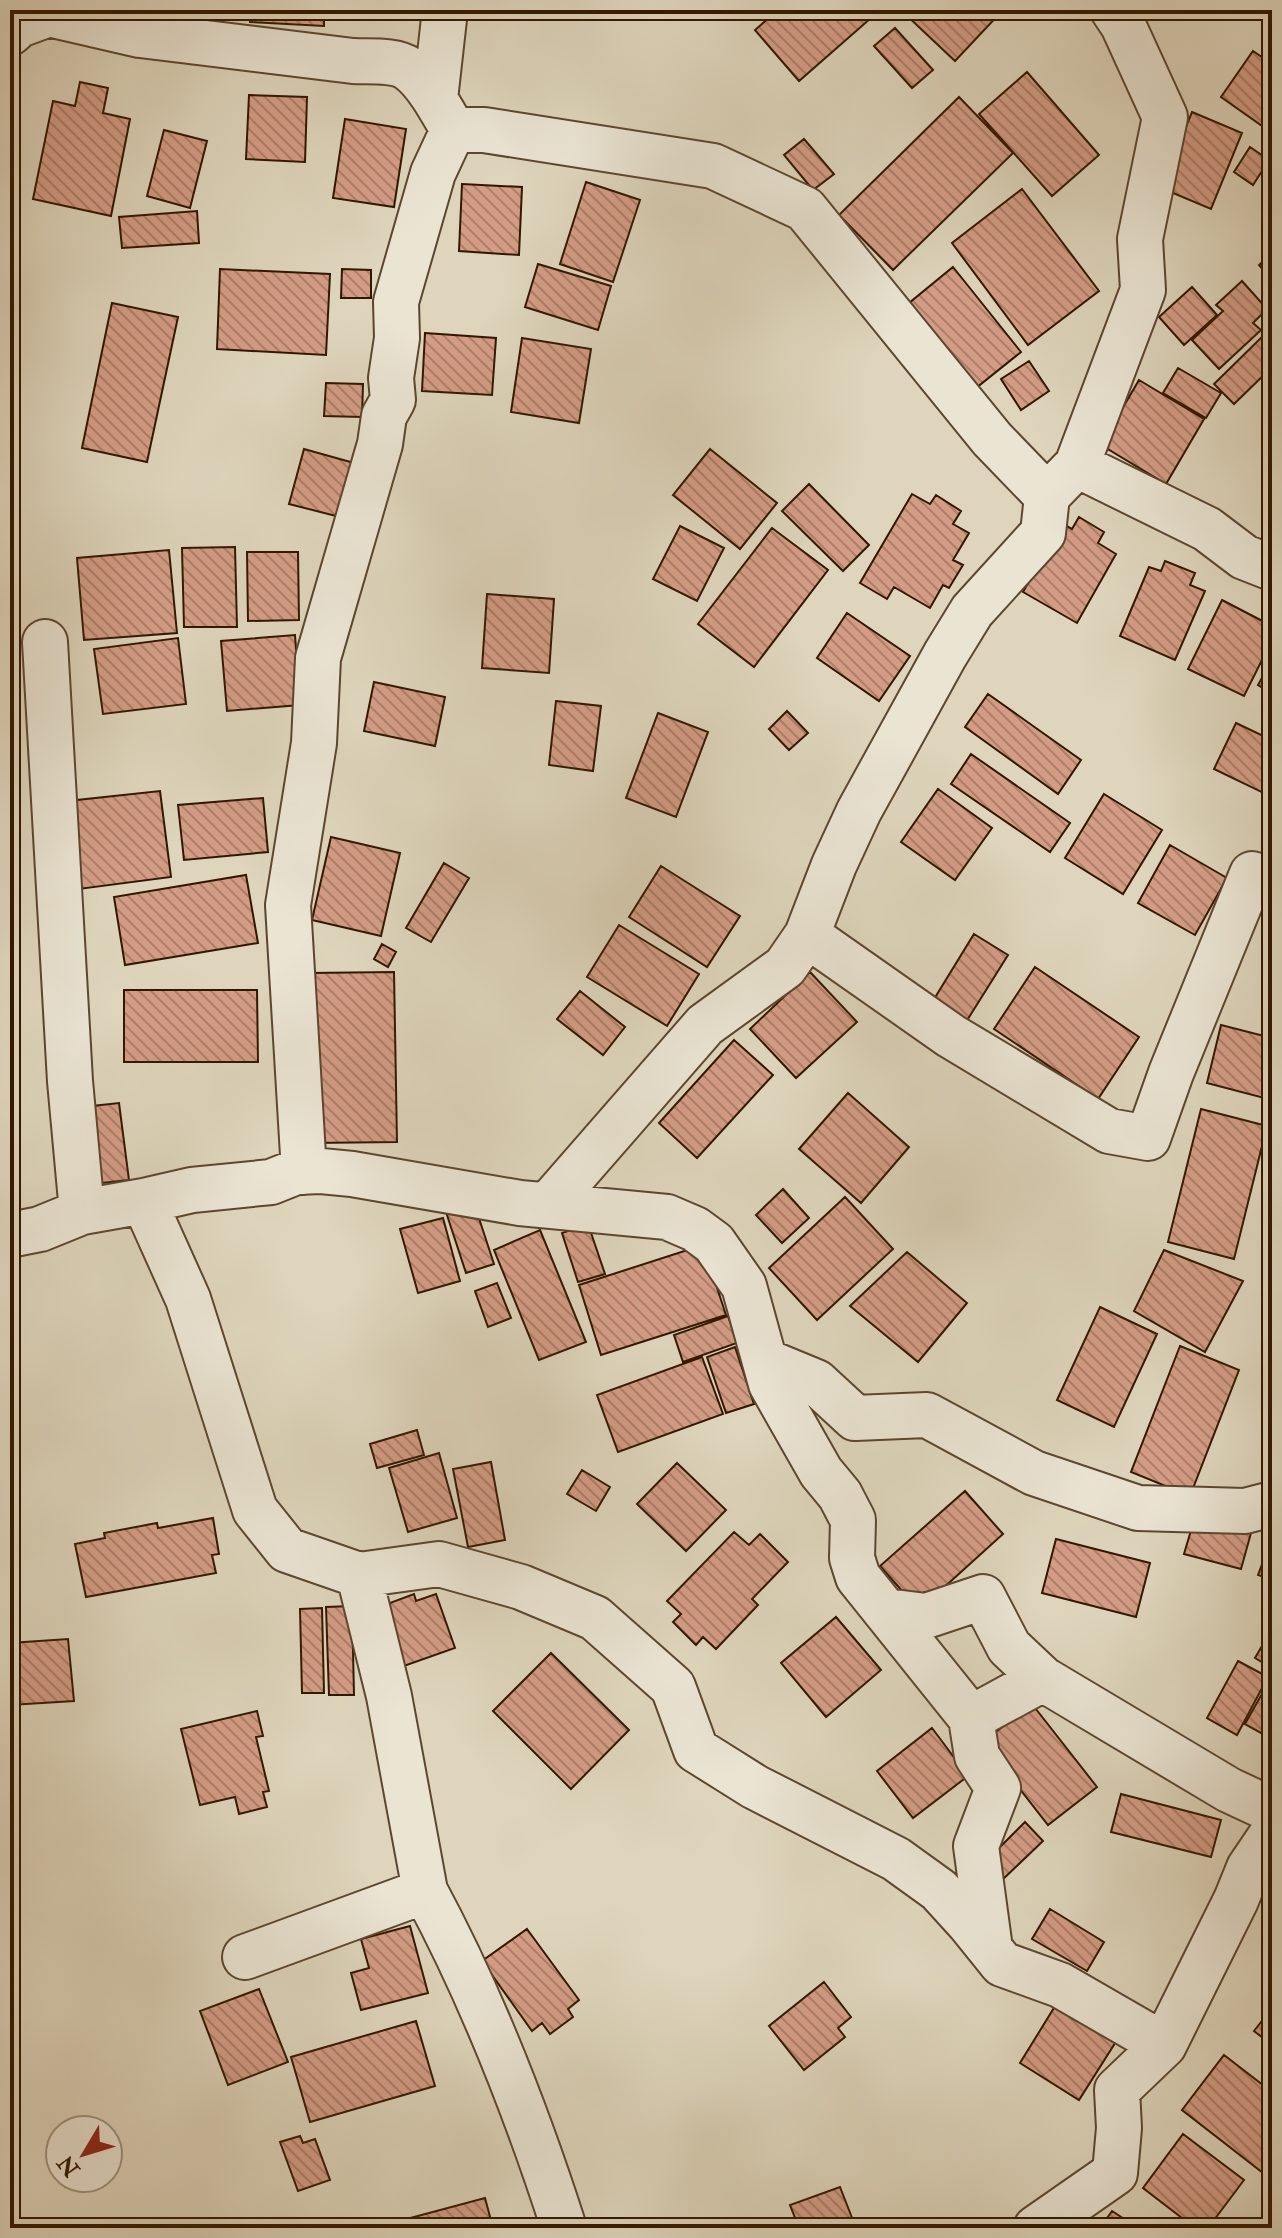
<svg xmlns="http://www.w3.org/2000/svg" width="1282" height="2238" viewBox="0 0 1282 2238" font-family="'IM FELL Double Pica',serif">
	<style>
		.building { fill: url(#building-back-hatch); stroke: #321700; stroke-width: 2 }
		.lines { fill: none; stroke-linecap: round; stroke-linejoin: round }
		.minor-casing { stroke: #5d462f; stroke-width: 48 }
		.minor { stroke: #eae4d3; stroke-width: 44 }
	</style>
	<defs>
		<pattern id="building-back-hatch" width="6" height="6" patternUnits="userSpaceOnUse" patternTransform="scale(2)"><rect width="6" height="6" fill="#d49c85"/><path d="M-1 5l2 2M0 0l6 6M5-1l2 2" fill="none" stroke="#ad7e6a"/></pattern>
	</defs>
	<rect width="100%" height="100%" fill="#ded5bc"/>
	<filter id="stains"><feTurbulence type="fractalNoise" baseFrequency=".0025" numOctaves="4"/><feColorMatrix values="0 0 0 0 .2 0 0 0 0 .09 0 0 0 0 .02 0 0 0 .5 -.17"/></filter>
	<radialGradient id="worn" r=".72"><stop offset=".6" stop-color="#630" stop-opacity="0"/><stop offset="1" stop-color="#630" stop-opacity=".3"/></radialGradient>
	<path class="building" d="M250 10H324V26L250 22Z
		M365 10H418L417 17Z
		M778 10H878L879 11 799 81 755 30Z
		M904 10H1003L955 61 903 12Z
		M895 28 933 70 912 88 874 46Z
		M1253 51 1272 64V133L1221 97Z
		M1027 72 1099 155 1052 196 979 114Z
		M80 82 108 88 103 113 130 119 111 216 33 199 53 101 75 106Z
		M249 95 307 97 305 162 246 159Z
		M959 97 1013 153 893 270 839 215Z
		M1192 112 1242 133 1211 209 1161 188Z
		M345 119 406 129 394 207 333 198Z
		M164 130 207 141 190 208 147 196Z
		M804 139 834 174 813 190 784 155Z
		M1250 147 1269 160 1253 185 1234 172Z
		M586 182 640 200 613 282 560 264Z
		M462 184 522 187 519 255 459 251Z
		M1022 189 1099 291 1028 345 952 243Z
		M197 211 199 243 122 248 119 217Z
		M1272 253V280L1259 265Z
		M538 264 611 286 598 330 525 307Z
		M953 267 1021 352 971 392 903 308Z
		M220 269 330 274 326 355 217 349Z
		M342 269 371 270V298H341Z
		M1242 281 1267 309 1253 323 1261 330 1219 369 1192 340 1223 311 1216 305Z
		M1192 287 1217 315 1184 345 1159 317Z
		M112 303 178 317 147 462 82 448Z
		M425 333 496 338 492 395 422 391Z
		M1266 333 1272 340V367L1234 404 1214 384Z
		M522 338 591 349 579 423 511 412Z
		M1029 361 1049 391 1021 410 1001 379Z
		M1178 368 1221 393 1206 418 1163 393Z
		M1139 380 1204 419 1166 484 1101 445Z
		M326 383 363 384 362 417 324 416Z
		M304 449 354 463 340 517 289 504Z
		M710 449 777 503 740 549 673 495Z
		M809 484 869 545 843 571 782 511Z
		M912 494 930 504 936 495 961 511 953 524 969 533 953 560 963 565 949 588 943 585 930 608 894 587 887 599 860 583Z
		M1079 517 1104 532 1098 543 1116 554 1077 623 1023 592 1062 523 1072 529Z
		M680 526 724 548 697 601 653 579Z
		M772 528 828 570 754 667 698 624Z
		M235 547 237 627H184L182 548Z
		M169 550 177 633 84 640 77 558Z
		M247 552H298L299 620 248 621Z
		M1165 561 1195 573 1190 585 1205 591 1175 660 1120 636 1149 567 1161 571Z
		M487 594 554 599 549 673 482 668Z
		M1222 600 1272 626V640L1244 696 1188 669Z
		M847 613 910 656 879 701 817 658Z
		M295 635 300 705 227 711 221 641Z
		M178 638 186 704 103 714 94 649Z
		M1269 665 1272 667V693L1258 685Z
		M374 682 445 697 435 746 364 731Z
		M988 694 1081 760 1058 794 965 727Z
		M556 701 601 706 593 771 549 765Z
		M787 711 808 733 789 750 769 729Z
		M658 713 708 732 676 817 626 798Z
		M1236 723 1272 740V797L1214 769Z
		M971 754 1070 823 1050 852 951 784Z
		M938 789 992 828 955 880 901 842Z
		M160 791 171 877 79 889 68 801Z
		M1104 794 1162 830 1123 894 1065 858Z
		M263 798 268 852 184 860 178 805Z
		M331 837 400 853 381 936 312 920Z
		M1170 845 1227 878 1195 935 1138 903Z
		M444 863 469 878 431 942 406 928Z
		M661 866 740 916 707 967 629 917Z
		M246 875 258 943 125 965 114 897Z
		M619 925 699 974 667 1026 587 977Z
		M974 934 1008 955 961 1030 928 1009Z
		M382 944 396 952 388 967 374 959Z
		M1035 967 1139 1037 1098 1099 994 1029Z
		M394 972 397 1142 311 1143 309 973Z
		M810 972 857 1022 796 1078 750 1029Z
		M124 990H257L258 1062H124Z
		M580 991 625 1027 603 1055 557 1019Z
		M1221 1025 1272 1038V1100L1207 1083Z
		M734 1040 773 1075 697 1158 659 1123Z
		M848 1093 909 1147 861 1203 799 1149Z
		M119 1103 129 1180 93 1184 83 1107Z
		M1201 1109 1267 1126 1234 1259 1168 1242Z
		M783 1189 809 1218 782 1243 756 1215Z
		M845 1197 893 1249 817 1320 769 1268Z
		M473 1200 494 1264 466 1273 445 1209Z
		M443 1218 460 1281 418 1293 400 1229Z
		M588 1224 605 1274 578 1282 562 1233Z
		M540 1230 586 1342 539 1360 494 1250Z
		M703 1245 726 1315 601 1355 579 1285Z
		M1164 1250 1243 1281 1205 1352 1134 1311Z
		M907 1252 967 1303 918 1362 850 1306Z
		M497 1283 511 1318 488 1327 475 1291Z
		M1100 1307 1157 1334 1114 1427 1057 1400Z
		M728 1316 737 1343 683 1362 674 1335Z
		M1180 1346 1239 1370 1190 1496 1131 1472Z
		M735 1347 754 1404 726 1413 707 1357Z
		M702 1357 723 1414 618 1452 597 1395Z
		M417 1430 424 1455 377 1468 370 1444Z
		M439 1453 457 1518 408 1532 389 1468Z
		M491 1462 505 1540 468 1547 453 1469Z
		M677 1463 726 1510 686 1551 637 1504Z
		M582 1470 610 1487 596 1511 567 1494Z
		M965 1491 1003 1534 919 1610 880 1566Z
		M1195 1517 1251 1533 1241 1569 1184 1554Z
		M213 1518 219 1554 212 1555 216 1573 86 1597 75 1544 105 1538 104 1533 157 1523 158 1528Z
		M734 1532 749 1545 760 1534 788 1562 752 1599 758 1605 716 1649 703 1637 696 1645 673 1622 681 1614 667 1601Z
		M1272 1538V1580L1258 1575Z
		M1056 1539 1150 1563 1136 1617 1042 1593Z
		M414 1594 416 1601 436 1594 455 1648 401 1667 379 1607Z
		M352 1606 354 1695H329L326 1607Z
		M322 1608 324 1693H302L300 1609Z
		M836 1617 881 1670 826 1717 781 1663Z
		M1272 1629V1668L1255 1658Z
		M68 1639 74 1701 10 1705V1643Z
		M551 1653 629 1730 571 1789 493 1711Z
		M1238 1661 1268 1677 1237 1735 1207 1718Z
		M1268 1683 1272 1685V1739L1245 1724Z
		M1032 1704 1097 1787 1048 1825 983 1742Z
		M257 1711 263 1736 256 1737 269 1791 263 1792 267 1807 239 1814 235 1797 200 1805 181 1729Z
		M932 1728 968 1776 913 1818 877 1771Z
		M1121 1794 1221 1820 1211 1857 1111 1832Z
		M1025 1822 1043 1841 1000 1882 983 1864Z
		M1050 1909 1104 1942 1087 1971 1032 1939Z
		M410 1926 428 1993 361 2010 351 1973 369 1968 361 1939Z
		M527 1929 579 2000 568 2009 573 2017 550 2034 542 2023 532 2031 482 1961Z
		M824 1982 851 2017 838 2028 845 2037 804 2070 769 2026Z
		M259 1989 288 2062 228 2085 200 2011Z
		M1057 2003 1117 2040 1079 2100 1020 2063Z
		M1272 2008V2045L1254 2031Z
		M416 2021 435 2086 310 2122 291 2057Z
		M1224 2055 1272 2092V2180L1182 2110Z
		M1183 2134 1244 2180 1208 2228H1195L1143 2188Z
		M300 2136 303 2143 315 2139 330 2180 298 2191 280 2142Z
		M840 2187 856 2228H799L790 2205Z
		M485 2198 493 2228H373Z
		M1112 2211 1138 2228H1100Z"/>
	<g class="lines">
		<g class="minor-casing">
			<path id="minor" d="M10 33 19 25 49 14 140 35 353 61C369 62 395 59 409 69 427 82 442 111 453 130L433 173 396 302 397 338 391 378 393 400 384 416 380 444 318 658 314 743 288 905 304 1172
				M435 99 445 10
				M453 130H484L713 166 805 209 992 439 1047 496
				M1077 465 1143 290 1140 239 1165 117 1123 25 1113 10
				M45 642 70 1081 82 1212
				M807 935 951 1036 1109 1131 1148 1138 1171 1073 1252 874
				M144 1201 188 1299 255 1510 287 1550 359 1575 439 1564 521 1587 595 1618 673 1687 696 1750 755 1787 896 1859 939 1890 969 1923 1002 1964 1060 1985 1164 2045
				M548 1205 705 1025 785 967 807 935 834 865 859 811 945 655 972 611 1043 533 1047 496 1077 465 1207 529 1244 557 1272 568
				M10 1235 40 1229 82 1212 144 1201 192 1190 271 1182 296 1172 321 1171 352 1174 520 1203 667 1217 695 1229 714 1243 744 1286 771 1384 821 1472 840 1495 853 1520 852 1558 858 1577 971 1718 977 1756 998 1788 976 1846 990 1949
				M765 1361 816 1382 855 1418 927 1415 1034 1473 1138 1508 1245 1511 1272 1504
				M359 1575 389 1696 425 1891
				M886 1611 926 1616 983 1597 1009 1647 1043 1679 1229 1790 1272 1810
				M971 1718 1043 1679
				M245 1957 425 1891C482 1997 527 2113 564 2228
				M1036 2228 1115 2173 1119 2128 1117 2090 1164 2045 1236 1900 1249 1868 1272 1834"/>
		</g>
		<use href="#minor" class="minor"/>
	</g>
	<rect width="1282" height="2238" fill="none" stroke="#ded5bc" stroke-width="40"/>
	<rect x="12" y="12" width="1258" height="2214" fill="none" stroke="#321700" stroke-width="4"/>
	<rect x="20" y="20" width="1242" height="2198" fill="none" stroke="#321700" stroke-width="2"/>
	<g transform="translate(84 2154) rotate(232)"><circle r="38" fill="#eae4d3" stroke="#a0927f" stroke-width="2"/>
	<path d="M0-6L14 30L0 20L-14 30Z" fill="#8f2418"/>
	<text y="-12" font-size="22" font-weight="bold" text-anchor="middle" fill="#321700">N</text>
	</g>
	<rect width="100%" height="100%" filter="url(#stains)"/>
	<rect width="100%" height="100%" fill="url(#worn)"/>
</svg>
